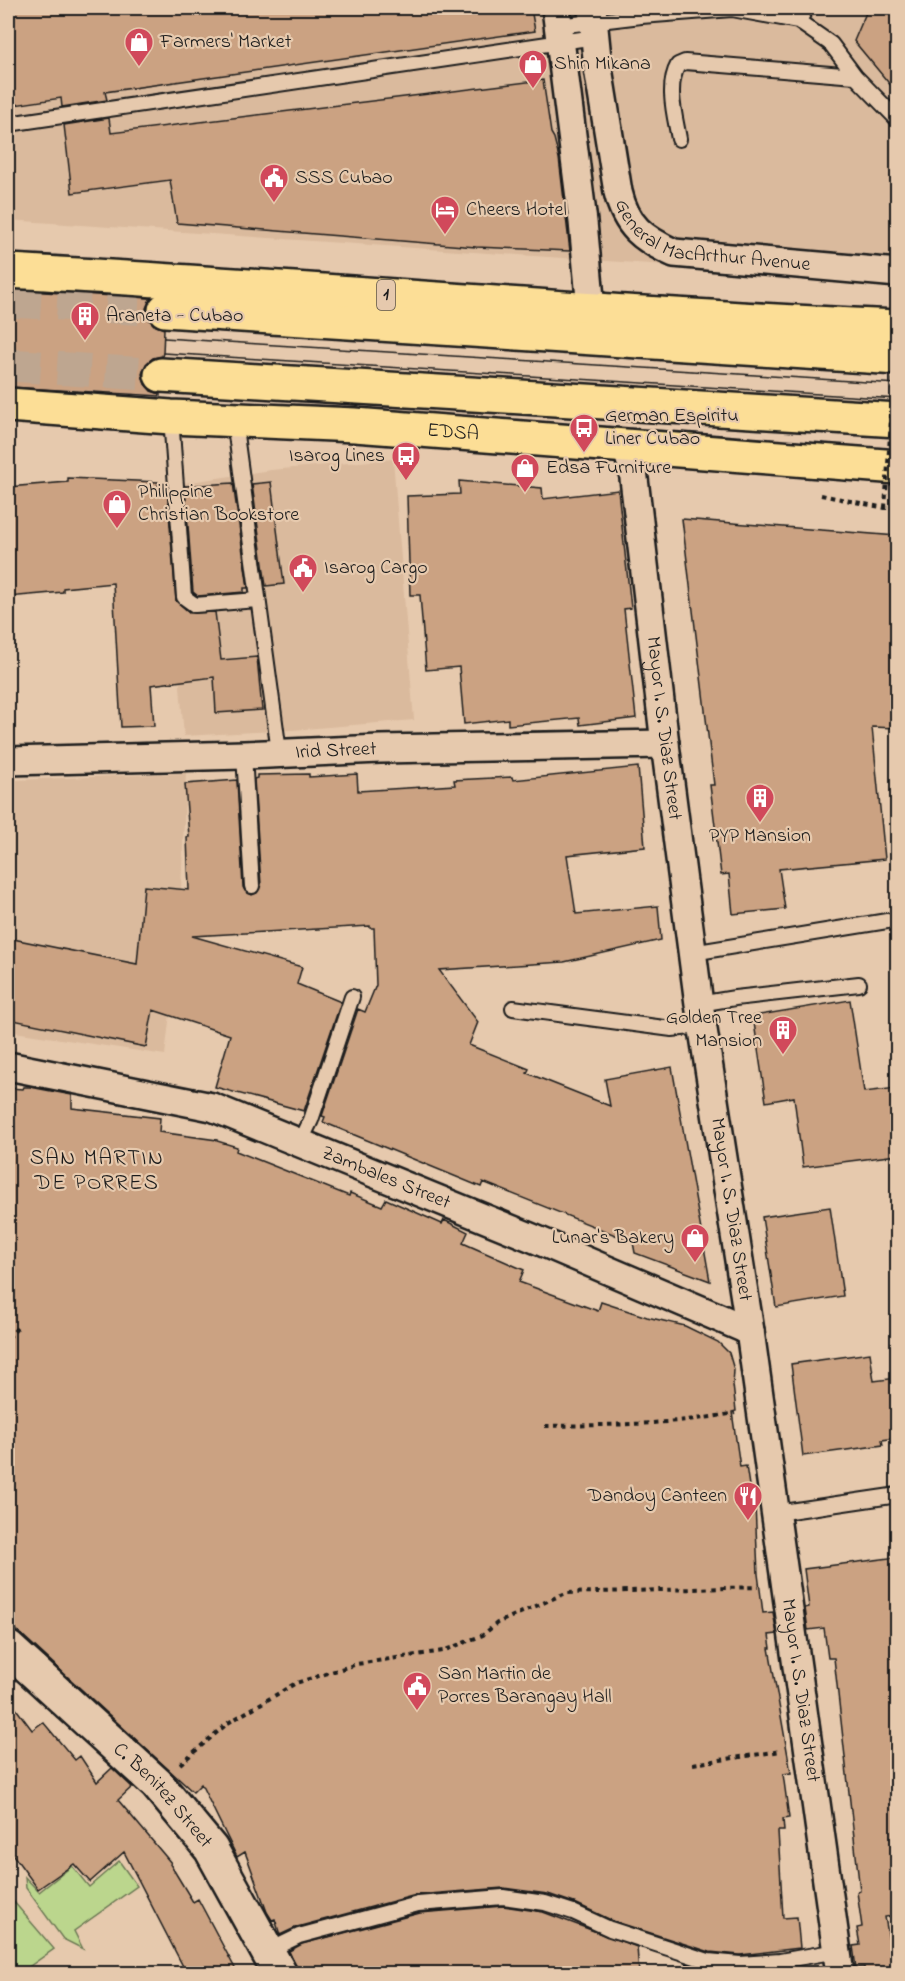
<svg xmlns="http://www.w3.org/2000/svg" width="905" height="1981" viewBox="0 0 905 1981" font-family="'Indie Flower',sans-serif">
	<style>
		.built { fill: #daba9d }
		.green { fill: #bbd68d; stroke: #6c7954; stroke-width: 1.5 }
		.building { fill: #cba282; stroke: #1c1c1c; stroke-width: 1.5 }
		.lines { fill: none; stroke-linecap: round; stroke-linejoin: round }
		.highway-tunnel { stroke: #bea690; stroke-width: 33; stroke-dasharray: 33 16; stroke-linecap: butt }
		.lane-casing { stroke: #1c1c1c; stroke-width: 18 }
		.street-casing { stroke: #1c1c1c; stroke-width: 32 }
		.secondary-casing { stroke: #1c1c1c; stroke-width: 38 }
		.primary-casing { stroke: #1c1c1c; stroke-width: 38 }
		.highway-casing { stroke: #1c1c1c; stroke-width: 38 }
		.path { stroke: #1c1c1c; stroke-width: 4; stroke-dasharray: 4.5 4.5; stroke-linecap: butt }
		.lane { stroke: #e6c9ad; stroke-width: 14 }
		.street { stroke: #e6c9ad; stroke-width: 27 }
		.secondary { stroke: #e6c9ad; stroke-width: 33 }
		.primary { stroke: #fcde96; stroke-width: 33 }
		.highway { stroke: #fcde96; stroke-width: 33 }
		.tram { stroke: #1c1c1c; stroke-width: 1.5 }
		.path-bridge { stroke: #1c1c1c; stroke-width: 4; stroke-dasharray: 4.5 4.5; stroke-linecap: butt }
		.labels { text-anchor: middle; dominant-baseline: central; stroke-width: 4.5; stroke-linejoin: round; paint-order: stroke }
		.shield { fill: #e6c9ad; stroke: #595048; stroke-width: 1.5 }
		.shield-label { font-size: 18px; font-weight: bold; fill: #1c1c1c }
		.poi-label { font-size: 20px; fill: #1c1c1c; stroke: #e6c9ad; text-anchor: start }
		.street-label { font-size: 20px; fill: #1c1c1c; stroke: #e6c9ad }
		.quarter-label { font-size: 22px; letter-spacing: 1.5px; fill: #1c1c1c; stroke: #e6c9ad }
	</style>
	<rect width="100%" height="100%" fill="#e6c9ad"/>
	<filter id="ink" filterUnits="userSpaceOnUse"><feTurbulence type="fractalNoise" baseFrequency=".0167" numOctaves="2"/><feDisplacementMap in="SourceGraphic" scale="12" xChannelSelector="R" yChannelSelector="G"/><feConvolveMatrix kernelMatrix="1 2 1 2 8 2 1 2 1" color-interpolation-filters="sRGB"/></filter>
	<g filter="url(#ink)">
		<path class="built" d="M8 8H897V281L8 220Z
			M393 459 414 720 292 730 184 736 164 486 271 470Z
			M186 773 179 938 165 1055 8 1031V843L16 780Z"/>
		<path class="green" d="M119 1861 137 1886 74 1931 83 1949 63 1939 26 1888 25 1877 39 1892 72 1866 89 1887Z
			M8 1895 54 1949 20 1973H8Z"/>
		<path class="building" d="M8 8H531L535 31 105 92 107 100 62 107 61 98 8 106Z
			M868 8H897V93L854 41Z
			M543 80 551 133 554 138 559 158 570 251 476 247 177 223 170 180 72 193 64 125 109 118 111 133Z
			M8 290 151 298 146 308 148 318 154 325 164 329 163 353 162 356 153 358 146 364 142 374 145 384 151 391 160 394V396L8 387Z
			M68 478 158 482V488H167L176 601 190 613 215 612 221 660 257 657 262 710 216 713 214 677 151 685 154 726 121 727 113 583 63 588V592L8 597V487L68 482Z
			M459 481 542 488 543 499 618 490 631 608 624 609 636 718 580 725 579 718 508 725V719L464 724 459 667 426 670 420 595H410L407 496 460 494Z
			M271 482 284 584 266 586 252 484Z
			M233 483 248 588H244V592L198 596 193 592 185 486Z
			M682 519 897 536V728L872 727 885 859 779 869 785 909 733 914 729 874 721 875 710 785H714Z
			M638 767 645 847 567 855 576 914 658 906 661 940 564 962 439 970 478 1022 469 1045 529 1069 527 1073 610 1106 605 1079 672 1067 710 1281 635 1253 633 1242 483 1182 481 1187 323 1122 325 1117 322 1116 358 1009 365 1012 376 985 374 928H370V926L192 936 302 967 297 984 341 1002 304 1111 215 1087 230 1035 153 1010 146 1047 8 1019V938L137 964 144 886 189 890 187 837H189L185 784 237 780 243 887 245 891 252 895 257 893 261 885 254 779 257 778V775L309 774V777L357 774 358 791 455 785 454 780 512 777 513 780Z
			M850 1000 864 1092 897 1088V1155L803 1167 794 1097 766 1102 753 1016Z
			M24 1087H30L72 1095V1108L160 1118 159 1132 217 1140V1141L237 1147 236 1151 349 1196 350 1193 382 1206 386 1199 442 1224 444 1220 468 1232 463 1243 524 1270 519 1282 598 1311 601 1302 647 1317 685 1326 718 1342 729 1353 734 1370 733 1385 736 1411 732 1412 740 1467 746 1466 752 1505 755 1504 758 1574 763 1613 773 1612 777 1634 769 1635 771 1648H769L791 1773 783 1774 789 1818 783 1819 784 1831H778L783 1918 797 1917 800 1948 740 1955 710 1952 613 1921 577 1904 548 1894 503 1888 416 1895 297 1927 280 1935 275 1919 272 1920 267 1912 245 1852 237 1857 201 1784 193 1792 8 1622V1088L23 1089Z
			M830 1207 843 1296 776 1307 762 1217Z
			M870 1353 874 1381 897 1378V1438L882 1440 883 1445 803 1456 791 1364Z
			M897 1557V1915L885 1917 889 1940 897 1939V1960L893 1961 895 1974H865L864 1967 856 1968 853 1946 860 1945 857 1928 862 1927 857 1892 860 1891 834 1658H828L824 1628 808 1630 805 1608 809 1607 804 1569Z
			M8 1698 32 1730 43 1722 75 1760 80 1756 97 1782 112 1768 132 1787 118 1800 171 1863 170 1864 193 1902 198 1899 238 1974H187L124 1852 90 1882 74 1864 38 1889 8 1848Z
			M503 1906 543 1912 637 1947 639 1974H299L289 1951 302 1944 420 1913Z
			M686 1963 712 1970 713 1974H687Z
			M800 1967V1974H770L769 1971Z"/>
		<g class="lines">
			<path class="highway-tunnel" d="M8 301 165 310
				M8 365 161 375"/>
			<g class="lane-casing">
				<path id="lane" d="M798 21 807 8
					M558 26 641 16 732 9 798 21 831 44 855 76 898 120
					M8 124 595 37
					M679 139C675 116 666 86 678 65L685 62 855 76
					M171 417 184 597 195 605 257 600
					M234 420 279 752
					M244 755 252 886
					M692 953 887 921
					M699 1004 735 998 859 984
					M513 1008 672 1029 702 1026
					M300 1143 311 1120 352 997
					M776 1513 898 1495
					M268 1951 299 1936 418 1904 503 1897 545 1903 573 1912 610 1929 708 1961 740 1964 780 1961 837 1951"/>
			</g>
			<g class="street-casing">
				<g id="street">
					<path d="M556 8 583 222 591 309"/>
					<path id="s1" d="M592 8 598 68 618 192C626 226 643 239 674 253L898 273"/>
					<path id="s2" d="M626 446 633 470 665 744 699 1004 750 1331 840 1974"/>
					<path id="s3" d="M8 761 244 755 380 749 665 744"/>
					<path id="s4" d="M8 1066 212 1107 535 1239 750 1331"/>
				</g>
			</g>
			<g class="secondary-casing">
				<g id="secondary">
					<path id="s5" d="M8 1648 157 1784 211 1849 280 1974"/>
				</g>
			</g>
			<g class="primary-casing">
				<g id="primary">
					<path d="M8 271C304 287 601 314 898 327"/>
					<path id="s6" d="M8 405 171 417 355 425 898 467"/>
				</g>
			</g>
			<g class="highway-casing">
				<path id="highway" d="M165 310 898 358
					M161 375 898 420"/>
			</g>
			<path class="path" d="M8 445H12
				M821 495 885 508H898
				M8 1338 20 1325
				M545 1426C608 1425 672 1425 735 1413
				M180 1764 228 1723 296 1683 357 1664 443 1651 483 1635 497 1623 566 1593 758 1587
				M693 1764 781 1751"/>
			<use href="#lane" class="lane"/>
			<use href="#street" class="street"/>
			<use href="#secondary" class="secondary"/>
			<use href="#primary" class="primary"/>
			<use href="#highway" class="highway"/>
			<path class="tram" d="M164 338 898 384
				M163 353 898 399"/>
			<path class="path-bridge" d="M885 508 898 319"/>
		</g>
	</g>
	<defs>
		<g id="shop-pin" transform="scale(1.5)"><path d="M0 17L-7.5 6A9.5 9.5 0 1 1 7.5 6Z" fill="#d1495b" stroke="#e6c9ad"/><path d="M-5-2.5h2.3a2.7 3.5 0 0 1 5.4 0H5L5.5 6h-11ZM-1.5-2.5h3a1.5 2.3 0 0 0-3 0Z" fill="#fff"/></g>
		<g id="civic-pin" transform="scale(1.5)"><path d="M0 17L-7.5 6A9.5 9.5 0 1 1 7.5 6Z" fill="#d1495b" stroke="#e6c9ad"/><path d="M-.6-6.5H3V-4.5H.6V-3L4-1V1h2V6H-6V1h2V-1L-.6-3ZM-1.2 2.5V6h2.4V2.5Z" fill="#fff"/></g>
		<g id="hotel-pin" transform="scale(1.5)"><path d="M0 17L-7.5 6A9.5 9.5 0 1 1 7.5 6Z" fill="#d1495b" stroke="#e6c9ad"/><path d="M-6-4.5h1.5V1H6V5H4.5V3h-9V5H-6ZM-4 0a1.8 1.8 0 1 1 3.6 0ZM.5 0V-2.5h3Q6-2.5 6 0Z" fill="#fff"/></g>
		<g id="building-pin" transform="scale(1.5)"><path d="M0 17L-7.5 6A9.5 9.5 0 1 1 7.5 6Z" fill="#d1495b" stroke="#e6c9ad"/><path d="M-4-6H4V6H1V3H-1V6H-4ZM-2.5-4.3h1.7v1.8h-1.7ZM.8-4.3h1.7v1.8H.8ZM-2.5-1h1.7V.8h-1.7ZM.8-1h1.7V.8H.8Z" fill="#fff"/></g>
		<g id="bus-pin" transform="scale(1.5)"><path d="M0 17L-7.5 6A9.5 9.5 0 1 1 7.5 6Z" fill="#d1495b" stroke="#e6c9ad"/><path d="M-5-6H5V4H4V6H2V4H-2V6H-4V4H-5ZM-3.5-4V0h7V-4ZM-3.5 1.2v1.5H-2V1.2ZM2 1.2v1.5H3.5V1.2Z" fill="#fff"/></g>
		<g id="restaurant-pin" transform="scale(1.5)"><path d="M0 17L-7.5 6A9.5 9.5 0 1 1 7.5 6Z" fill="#d1495b" stroke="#e6c9ad"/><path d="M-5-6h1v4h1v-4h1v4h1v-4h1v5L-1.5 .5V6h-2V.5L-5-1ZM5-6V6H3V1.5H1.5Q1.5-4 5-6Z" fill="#fff"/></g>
	</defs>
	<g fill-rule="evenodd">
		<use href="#shop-pin" x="139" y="42"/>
		<use href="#shop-pin" x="533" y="64"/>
		<use href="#civic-pin" x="274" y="178"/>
		<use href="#hotel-pin" x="445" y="210"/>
		<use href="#building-pin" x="85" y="316"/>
		<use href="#bus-pin" x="584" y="428"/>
		<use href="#bus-pin" x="406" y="456"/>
		<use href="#shop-pin" x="525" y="468"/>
		<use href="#shop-pin" x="117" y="504"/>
		<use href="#civic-pin" x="303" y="568"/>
		<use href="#building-pin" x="760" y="798"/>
		<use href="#building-pin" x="783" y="1030"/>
		<use href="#shop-pin" x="695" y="1238"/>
		<use href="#restaurant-pin" x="748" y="1496"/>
		<use href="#civic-pin" x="417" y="1686"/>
	</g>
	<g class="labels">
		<rect class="shield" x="377" y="280" width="18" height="30" rx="4.5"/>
		<g class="shield-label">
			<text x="386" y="295">1</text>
		</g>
		<g class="poi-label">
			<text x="160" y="42">Farmers' Market</text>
			<text x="554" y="64">Shin Mikana</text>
			<text x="295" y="178">SSS Cubao</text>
			<text x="466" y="210">Cheers Hotel</text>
			<text x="106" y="316">Araneta - Cubao</text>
			<text x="605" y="416">German Espiritu<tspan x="605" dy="23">Liner Cubao</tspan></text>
			<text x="385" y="456" text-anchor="end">Isarog Lines</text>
			<text x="546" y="468">Edsa Furniture</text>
			<text x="138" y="492">Philippine<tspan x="138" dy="23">Christian Bookstore</tspan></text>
			<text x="324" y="568">Isarog Cargo</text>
			<text x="760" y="836" text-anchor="middle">PYP Mansion</text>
			<text x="762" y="1018" text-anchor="end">Golden Tree<tspan x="762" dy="23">Mansion</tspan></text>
			<text x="674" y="1238" text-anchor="end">Lunar's Bakery</text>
			<text x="727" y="1496" text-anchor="end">Dandoy Canteen</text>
			<text x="438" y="1674">San Martin de<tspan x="438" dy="23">Porres Barangay Hall</tspan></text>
		</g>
		<g class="street-label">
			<text stroke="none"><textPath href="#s1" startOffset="302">General MacArthur Avenue</textPath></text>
			<text stroke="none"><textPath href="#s6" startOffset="446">EDSA</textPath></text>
			<text stroke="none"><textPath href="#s2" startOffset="285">Mayor I. S. Diaz Street</textPath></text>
			<text stroke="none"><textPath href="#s3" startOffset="328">Irid Street</textPath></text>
			<text stroke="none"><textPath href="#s4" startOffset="396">Zambales Street</textPath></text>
			<text stroke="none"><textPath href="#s2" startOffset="771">Mayor I. S. Diaz Street</textPath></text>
			<text stroke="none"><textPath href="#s2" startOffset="1257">Mayor I. S. Diaz Street</textPath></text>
			<text stroke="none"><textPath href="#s5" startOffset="214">C. Benitez Street</textPath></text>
		</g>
		<g class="quarter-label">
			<text x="97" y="1159">SAN MARTIN<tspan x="97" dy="25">DE PORRES</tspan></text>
		</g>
	</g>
	<rect width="905" height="1981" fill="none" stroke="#e6c9ad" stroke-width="30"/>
	<rect x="15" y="15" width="875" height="1951" fill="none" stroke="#1c1c1c" stroke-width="2" filter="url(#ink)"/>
</svg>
